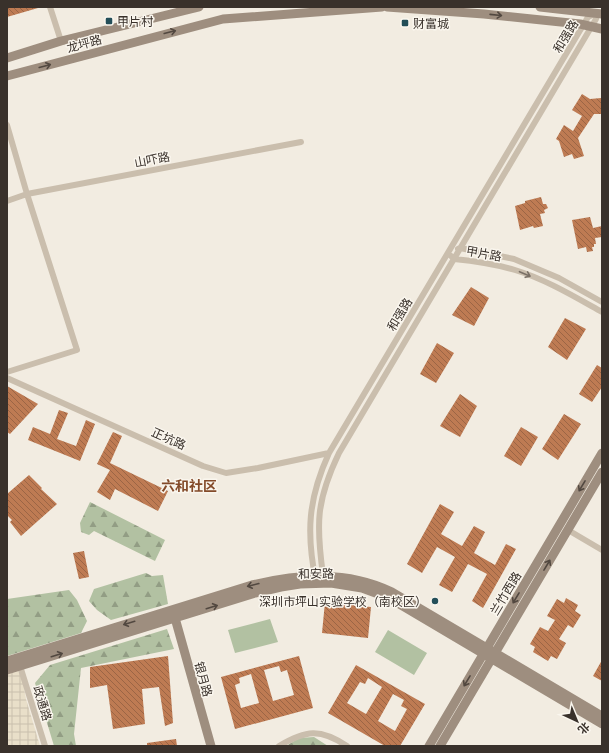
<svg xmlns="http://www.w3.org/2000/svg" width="609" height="753" viewBox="0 0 609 753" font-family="Barlow,'Noto Sans SC',sans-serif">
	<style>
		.forest { fill: url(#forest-firs) }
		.pitch { fill: #b2c1a2 }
		.plaza { fill: url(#plaza-grid) }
		.building { fill: url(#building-back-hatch); fill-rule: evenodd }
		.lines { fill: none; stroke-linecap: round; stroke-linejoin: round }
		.street { stroke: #cabead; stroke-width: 6 }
		.secondary { stroke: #9e8e7f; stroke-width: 9 }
		.oneway { stroke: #524840 }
		.oneway2 { stroke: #7a7066 }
		.poi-dot { fill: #234e58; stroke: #faf6ee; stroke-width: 1.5 }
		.labels { text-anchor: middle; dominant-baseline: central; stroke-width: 3; stroke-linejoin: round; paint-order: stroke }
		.poi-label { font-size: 12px; fill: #39312b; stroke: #faf6ee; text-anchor: start }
		.street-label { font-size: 12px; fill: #39312b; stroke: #faf6ee }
		.quarter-label { font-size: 14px; font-weight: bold; fill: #834a29; stroke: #faf6ee }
	</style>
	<defs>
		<pattern id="forest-firs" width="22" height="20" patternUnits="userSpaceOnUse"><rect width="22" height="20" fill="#b2c1a2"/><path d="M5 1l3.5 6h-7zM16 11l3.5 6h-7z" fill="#929d84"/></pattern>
		<pattern id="plaza-grid" width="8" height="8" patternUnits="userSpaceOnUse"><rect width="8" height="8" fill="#e9dfc9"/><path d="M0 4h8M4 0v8" fill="none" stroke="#c9c0ad"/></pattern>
		<pattern id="building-back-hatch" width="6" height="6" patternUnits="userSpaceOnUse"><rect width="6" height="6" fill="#be7b53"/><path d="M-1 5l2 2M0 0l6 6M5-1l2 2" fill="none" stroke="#9b6545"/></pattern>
	</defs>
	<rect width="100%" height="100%" fill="#f2ece1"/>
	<path class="forest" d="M90 502 165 540 155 561 94 531 89 535 81 532 80 523Z
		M146 573 152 576 163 575 168 604 111 620 97 610 89 601 94 589Z
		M69 590 77 600 87 621 81 633 7 656V599Z
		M167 629 174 649 81 668 74 734 76 746H54L35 683 50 665Z
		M314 737 328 746H286L299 738Z"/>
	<path class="pitch" d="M270 619 278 642 235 653 228 630Z
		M388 630 427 653 414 675 375 652Z"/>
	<path class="plaza" d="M20 666 26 699 40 746H7V672Z"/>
	<path class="building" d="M7 7H37L38 8 7 17Z
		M582 94 590 99 601 98 602 114H594L578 138 584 156 574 159 572 154 564 157 559 141 556 139 564 125 573 131 582 116 572 110Z
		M541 197 543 204H546L548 208 544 210 545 213 540 214 543 226 534 228 533 226 520 230 515 206 525 203V201Z
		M590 217 593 228 602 226V237L595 238 596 244H594V247H592L593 251 587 252 586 247 578 249 572 220Z
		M471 287 489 298 474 326 452 315Z
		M565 318 586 329 567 360 548 347Z
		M437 343 454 353 436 383 420 374Z
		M597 365 602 368V387L592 402 579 394Z
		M7 386 38 404 10 434 7 432Z
		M460 394 477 406 460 437 440 426Z
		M59 410 68 413 57 439 76 446 86 420 95 424 80 461 28 440 33 427 50 434Z
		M564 414 581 424 558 460 542 449Z
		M521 427 538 437 521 466 504 456Z
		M113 432 122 436 110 463 168 491 158 511 115 489 110 500 97 492 110 470 97 464Z
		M29 475 42 488 41 489 57 504 21 536 10 522 12 520 7 515V494Z
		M440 504 454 512 441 534 462 546 474 526 485 532 474 553 495 565 506 544 516 549 483 608 472 601 487 574 468 564 452 592 439 585 455 557 437 547 422 573 407 564Z
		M84 551 89 577 79 579 73 553Z
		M566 598 578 605 575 611 581 615 573 628 568 625 559 639 566 643 557 659 551 656 548 661 533 652 535 647 530 644 540 627 548 631 555 620 547 616 557 599 564 603Z
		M325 602 371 607 368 638 322 633Z
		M168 656 173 723 165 726 159 687 142 689 145 724 113 729 107 685 90 688V667Z
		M299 656 313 708 235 729 221 677ZM279 666 281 672 287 670 294 695 273 701 264 670ZM251 674 259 703 241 708 235 685 240 683 239 678Z
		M602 660V681L593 676Z
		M356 665 425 704 400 746H385L328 713ZM368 678 382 687 366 714 347 703 360 682 365 684ZM393 694 404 700 401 706 407 709 395 731 378 721Z
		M176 739 177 746H147V743Z"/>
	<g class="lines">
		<path class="street" d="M50 7 61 41
			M596 13V19L339 453C316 501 316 524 323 575L316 582C306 533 308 499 329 453L588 17Z
			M7 125 27 194 77 350 7 372
			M7 201 27 194 301 142
			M458 249 460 248 514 259 559 278 602 302
			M451 256 454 259C474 261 495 264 515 270 545 279 575 297 602 312
			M7 378 203 466 226 473 258 468 329 453
			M568 530 602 550
			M20 666 45 746
			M279 746C306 730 320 728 347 746"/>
		<path class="secondary" d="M387 7 484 14 580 24 602 29
			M540 7 602 14
			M7 58 61 41 199 7
			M7 76 223 19 382 7
			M175 618 211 746
			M7 661 252 585C299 574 347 570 392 592L602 716
			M7 670 255 593 281 587 300 584 331 583 362 588 389 598 602 724
			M429 746 602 453
			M440 746 602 472"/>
	</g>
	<defs><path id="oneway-shaft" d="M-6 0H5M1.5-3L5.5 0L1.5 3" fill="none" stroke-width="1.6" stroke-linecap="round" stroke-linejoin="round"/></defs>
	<g class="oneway">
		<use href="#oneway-shaft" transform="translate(496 15) rotate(6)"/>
		<use href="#oneway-shaft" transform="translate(170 32) rotate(-14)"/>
		<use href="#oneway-shaft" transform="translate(45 66) rotate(-15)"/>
		<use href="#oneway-shaft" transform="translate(582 486) rotate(121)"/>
		<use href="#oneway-shaft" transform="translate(547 565) rotate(-59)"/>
		<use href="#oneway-shaft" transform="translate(253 585) rotate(166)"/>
		<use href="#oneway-shaft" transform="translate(516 598) rotate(121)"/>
		<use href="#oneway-shaft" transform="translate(212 607) rotate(-17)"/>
		<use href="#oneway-shaft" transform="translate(129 623) rotate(163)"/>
		<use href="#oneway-shaft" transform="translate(57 655) rotate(-17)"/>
		<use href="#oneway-shaft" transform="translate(467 681) rotate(121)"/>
	</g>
	<use class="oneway2" href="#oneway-shaft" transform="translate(525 274) rotate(23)"/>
	<g class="poi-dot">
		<rect x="105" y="17" width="8" height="8" rx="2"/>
		<rect x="401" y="19" width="8" height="8" rx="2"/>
		<circle cx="435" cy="601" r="4"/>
	</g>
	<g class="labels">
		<g class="poi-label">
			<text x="117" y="21">甲片村</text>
			<text x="413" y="23">财富城</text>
			<text x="427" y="601" text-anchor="end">深圳市坪山实验学校（南校区）</text>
		</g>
		<g class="street-label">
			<text transform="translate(565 36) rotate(-59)">和强路</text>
			<text transform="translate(84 43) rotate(-15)">龙坪路</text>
			<text transform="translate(152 159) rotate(-11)">山吓路</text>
			<text transform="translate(484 253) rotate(10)">甲片路</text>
			<text transform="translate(399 314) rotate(-59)">和强路</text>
			<text transform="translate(169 438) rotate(24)">正坑路</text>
			<text transform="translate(316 573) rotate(-1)">和安路</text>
			<text transform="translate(505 593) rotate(-59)">兰竹西路</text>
			<text transform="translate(204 679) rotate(75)">银月路</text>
			<text transform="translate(43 703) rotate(73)">政通路</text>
		</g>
		<g class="quarter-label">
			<text x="189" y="485">六和社区</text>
		</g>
	</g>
	<rect width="609" height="753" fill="none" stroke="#39312b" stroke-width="16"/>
	<g transform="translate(577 721) rotate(136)" stroke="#faf6ee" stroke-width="3" paint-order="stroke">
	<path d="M0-3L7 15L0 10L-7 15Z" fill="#39312b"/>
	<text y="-6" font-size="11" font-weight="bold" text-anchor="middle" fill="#39312b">北</text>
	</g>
</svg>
